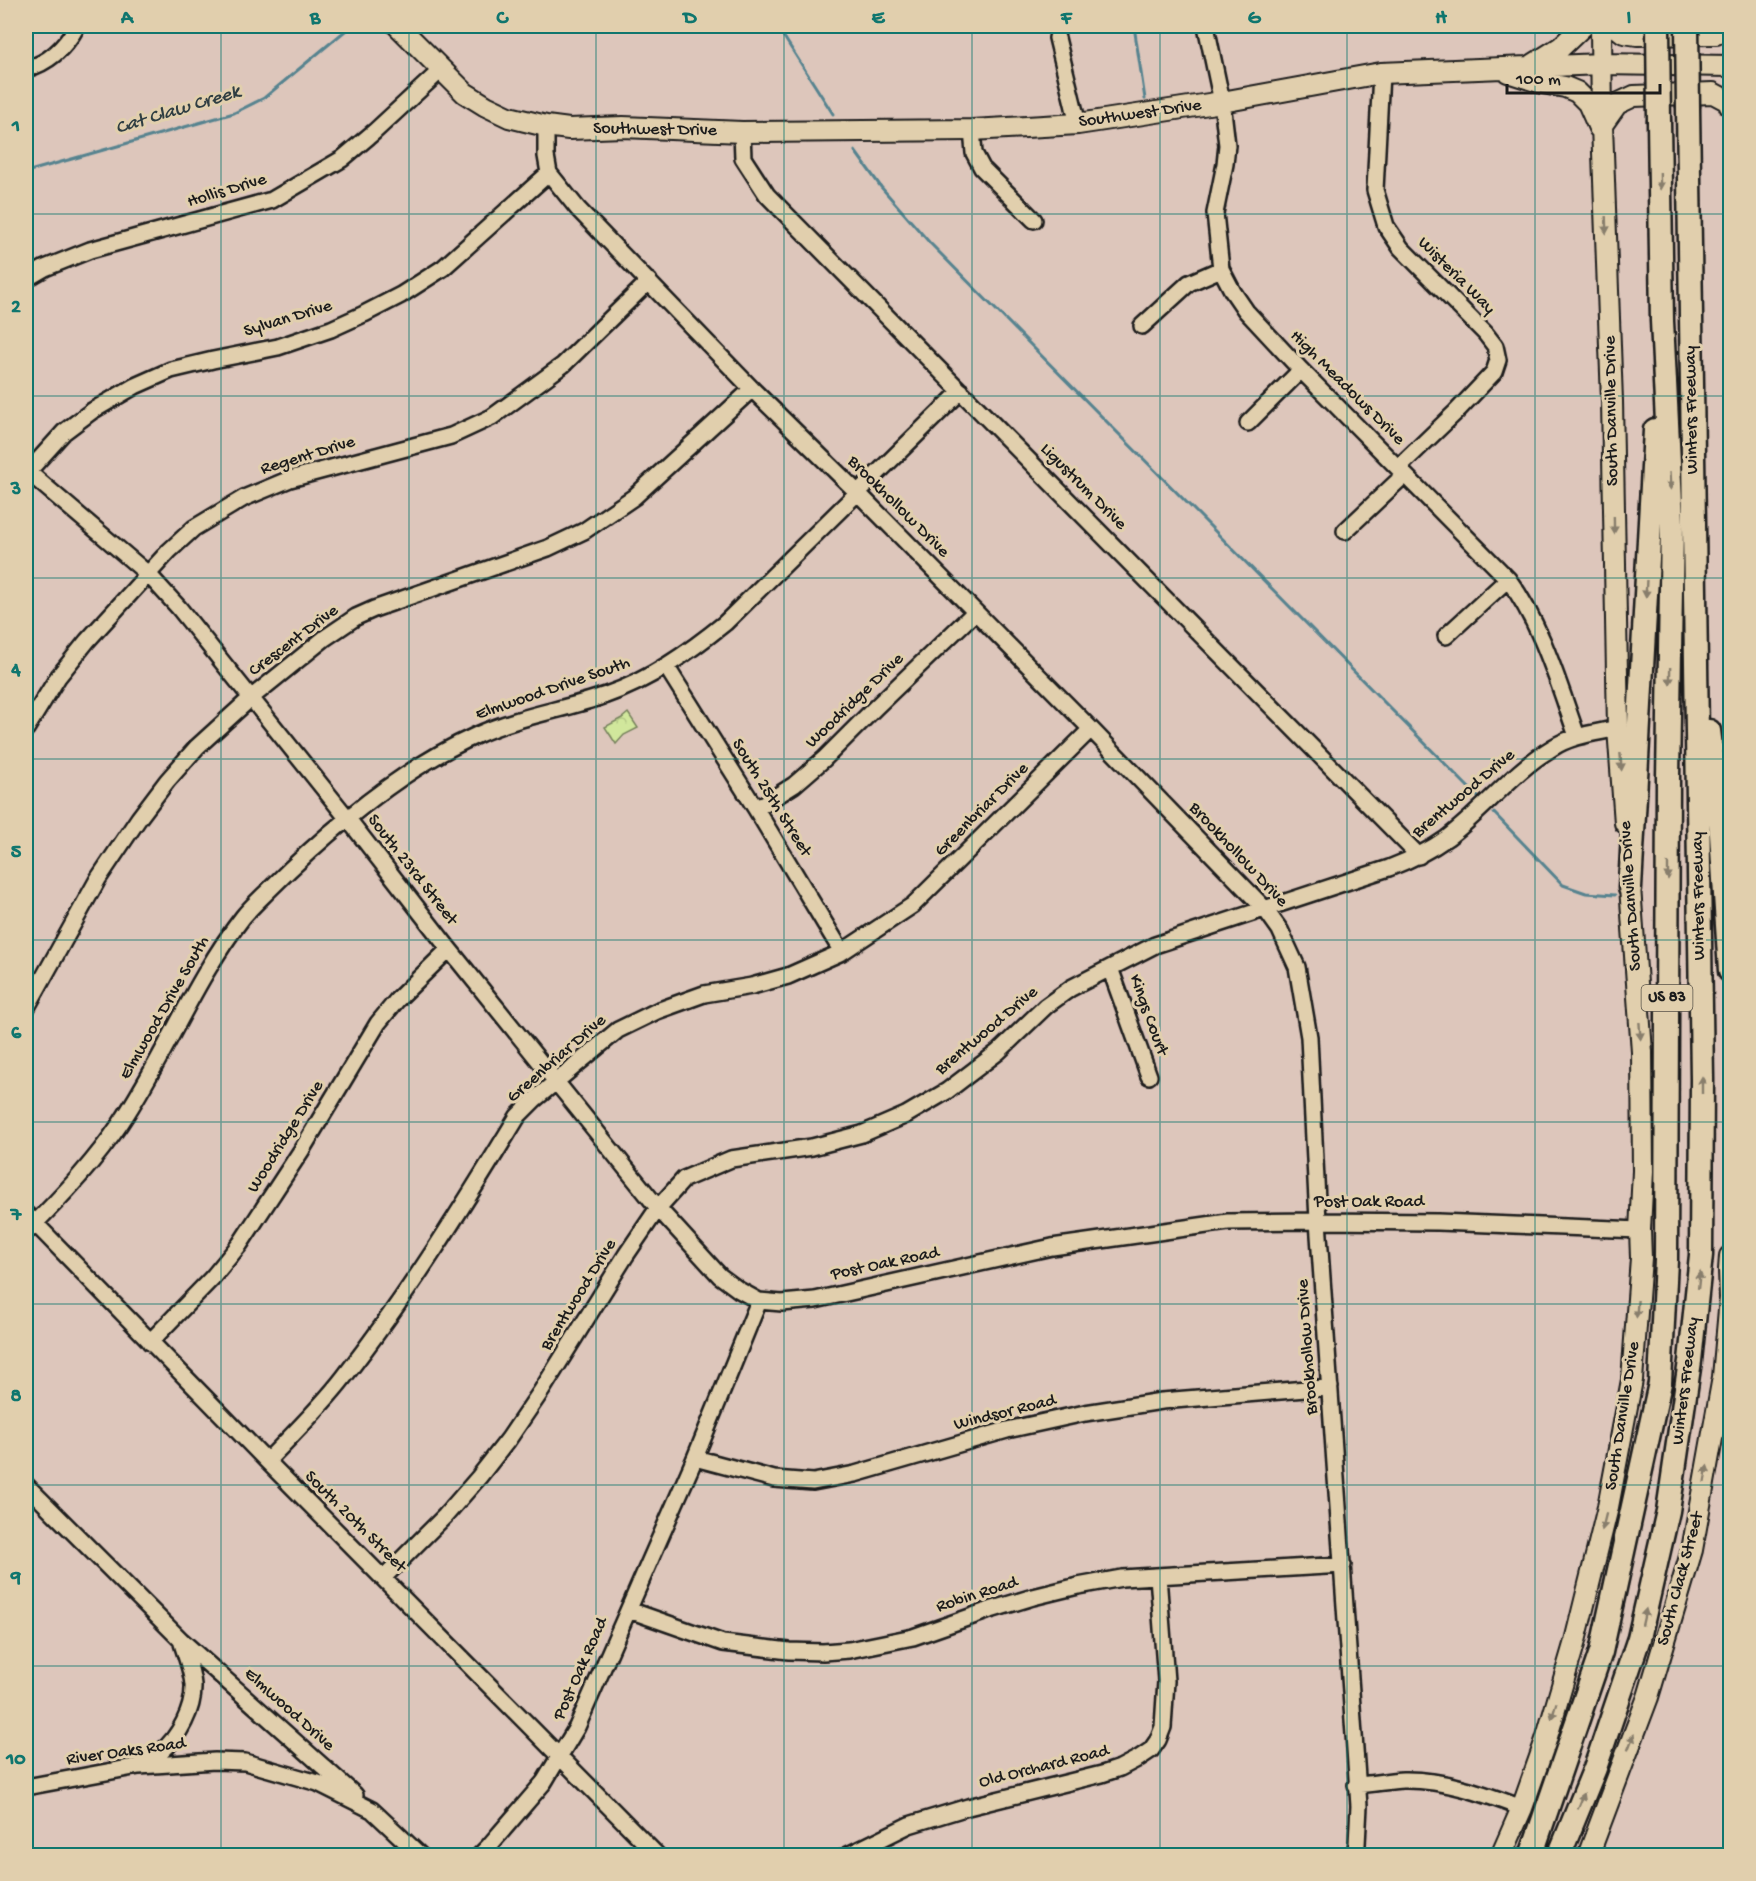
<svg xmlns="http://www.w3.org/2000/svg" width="1756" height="1881" viewBox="0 0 1756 1881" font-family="'Gochi Hand',sans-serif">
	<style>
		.forest { fill: url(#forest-crowns); stroke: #76825c; stroke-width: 1.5 }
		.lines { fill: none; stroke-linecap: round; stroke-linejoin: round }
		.stream { stroke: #56838f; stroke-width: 3 }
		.minor-casing { stroke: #1c1c1c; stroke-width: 20 }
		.major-casing { stroke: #1c1c1c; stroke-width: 24 }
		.highway-casing { stroke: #1c1c1c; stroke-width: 27 }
		.minor { stroke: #e1cfad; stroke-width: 15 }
		.major { stroke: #e1cfad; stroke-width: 20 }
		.highway { stroke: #e1cfad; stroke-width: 22 }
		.highway-bridge-casing { stroke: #1c1c1c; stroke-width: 27; stroke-linecap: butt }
		.highway-bridge { stroke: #e1cfad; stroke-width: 22 }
		.oneway { fill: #887e6c }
		.grid { fill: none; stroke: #0f766e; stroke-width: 1.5; stroke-opacity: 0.55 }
		.labels { text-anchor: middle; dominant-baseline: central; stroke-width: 6; stroke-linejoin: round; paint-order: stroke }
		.shield { fill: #e1cfad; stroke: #575248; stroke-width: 1.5 }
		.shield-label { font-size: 16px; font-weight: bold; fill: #1c1c1c }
		.street-label { font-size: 18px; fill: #1c1c1c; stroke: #e1cfad }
		.water-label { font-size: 20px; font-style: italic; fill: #2f3e42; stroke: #e1cfad }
		.neatline { fill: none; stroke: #0f766e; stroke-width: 2 }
		.grid-label { font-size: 20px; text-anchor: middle; font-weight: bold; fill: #0f766e }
	</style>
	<defs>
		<pattern id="forest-crowns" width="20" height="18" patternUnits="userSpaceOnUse" patternTransform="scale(1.5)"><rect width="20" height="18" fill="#d1e79c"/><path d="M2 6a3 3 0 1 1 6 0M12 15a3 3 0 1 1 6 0" fill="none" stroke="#b3c686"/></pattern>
	</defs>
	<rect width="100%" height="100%" fill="#ddc6bb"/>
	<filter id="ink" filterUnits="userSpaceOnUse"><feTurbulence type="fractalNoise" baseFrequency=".0167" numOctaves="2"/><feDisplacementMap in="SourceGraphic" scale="12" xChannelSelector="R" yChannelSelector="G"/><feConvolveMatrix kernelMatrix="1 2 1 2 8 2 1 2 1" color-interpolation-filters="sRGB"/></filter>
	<g filter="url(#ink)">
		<path class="forest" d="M628 713 638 728 624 735 616 744 605 727 622 718Z"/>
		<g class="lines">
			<path class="stream" d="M777 26 833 114
				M1134 26 1145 99
				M855 151 881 187 929 242 1478 797
				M26 172 234 113 264 98 351 26
				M1494 813 1563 885 1586 893 1615 895"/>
			<g class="minor-casing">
				<path id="minor" d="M1206 26 1222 102 1227 145 1225 164 1215 213 1221 269 1233 292 1246 311 1301 370 1508 579C1542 625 1558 683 1577 736
					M1057 38 1078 124
					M26 69C49 63 66 46 77 26
					M546 126V156L549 173 578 209 752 389 858 493 1091 729 1265 909 1280 930 1297 967 1309 1037 1318 1221 1359 1806 1357 1844 1354 1856
					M972 130 974 153 982 168 1034 220
					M742 132 743 158 767 195 1419 856
					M26 279 45 268 90 250 272 200 342 159 374 132 441 70
					M1142 326 1189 283 1221 269
					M1248 423 1301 370
					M26 470 149 575 179 608 348 819 449 949 658 1208 720 1276 739 1290 759 1301 782 1303 815 1300 1052 1247 1228 1222 1318 1221 1438 1222 1640 1230
					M26 474 64 432 92 411 135 386 171 370 213 360 278 347 331 329 364 314 401 295 443 268 549 173
					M1345 531 1399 480 1404 462 1456 412 1494 372 1498 360 1495 346 1485 333 1401 248 1386 226 1375 190 1381 73
					M1446 636 1508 579
					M666 666 756 809 842 952
					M26 729 58 677 87 641 169 551 194 528 244 498 290 479 451 436 492 417 563 365 649 281
					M756 809 794 785 824 759 876 707 975 612
					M1110 968 1149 1076
					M26 1009 98 879 139 818 167 781 197 747 252 697 325 638 356 617 374 609 548 548 584 531 634 497 752 389
					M26 1214 267 1461 658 1856
					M26 1232C58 1201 95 1161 120 1124 165 1057 194 980 243 917 251 907 261 898 270 889 295 864 321 840 348 818 388 785 430 756 477 735 519 716 564 710 606 695 650 680 689 652 725 623L961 391
					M150 1342 212 1278 240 1244 301 1151 378 1023 397 1000 449 949
					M695 1458 774 1479 813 1482 855 1474 1007 1430 1085 1413 1162 1401 1330 1387
					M267 1461C293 1434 321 1407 344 1377 408 1295 464 1205 518 1116L535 1099 618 1030 657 1011 704 994 752 986 788 976 842 952 913 905 1091 729
					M26 1485 181 1640C185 1654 192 1670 193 1685 194 1709 179 1737 161 1752 155 1757 148 1761 141 1765
					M383 1578 445 1516 479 1477 508 1440 542 1390 626 1255 658 1208 684 1179 731 1159 812 1147 862 1134 906 1115 947 1091 998 1052 1046 1006 1071 988 1155 945 1389 868C1410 860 1429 851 1447 838 1484 810 1512 772 1552 748 1572 735 1596 733 1618 728
					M629 1610 723 1643 789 1651 823 1652 849 1650 913 1637 987 1611 1033 1597 1078 1586 1122 1578 1343 1565
					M181 1640 355 1795
					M1356 1785C1372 1784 1388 1781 1403 1780 1444 1779 1485 1794 1522 1808
					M26 1787 139 1766 215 1761 245 1762 318 1783 372 1810 421 1856
					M479 1856 489 1846 544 1782 577 1727 695 1458 759 1301
					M846 1856 909 1825 968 1807 1102 1774 1120 1768 1139 1758 1151 1750 1158 1740 1163 1727 1166 1681 1158 1576"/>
			</g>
			<g class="major-casing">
				<path id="major" d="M398 26 465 93 486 106 509 117 546 126 569 129 623 127 742 132 972 130 1078 124 1222 102 1381 73 1601 64 1730 66
					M1601 26 1602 125 1612 401 1618 728 1625 823
					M1615 26 1624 33 1637 35 1716 34 1730 27
					M1531 66 1561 47 1583 26
					M1508 72 1542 83 1565 87 1577 92 1588 103 1599 128
					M1602 125 1617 104 1634 96 1713 93 1728 101 1730 106
					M1501 1856 1522 1808 1546 1740 1575 1641 1608 1507 1632 1380 1641 1258 1640 1230 1643 1171 1642 1052 1629 873
					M1588 1856 1648 1697 1692 1550 1723 1377 1730 1298 1729 1270 1730 1256"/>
			</g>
			<g class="highway-casing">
				<path id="highway" d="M1709 731 1720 818 1730 971
					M1630 888 1655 430
					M1531 1856 1601 1652 1660 1383 1666 1260 1668 778 1672 524 1662 321 1659 122
					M1559 1856 1595 1768 1639 1638 1668 1511 1690 1361 1701 1255 1702 1079 1688 108"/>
			</g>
			<use href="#minor" class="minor"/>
			<use href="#major" class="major"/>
			<use href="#highway" class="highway"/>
			<g class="highway-bridge-casing">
				<path id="highway-bridge" d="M1658 26 1659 122
					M1687 26 1688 108"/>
			</g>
			<use href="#highway-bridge" class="highway-bridge"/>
		</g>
		<defs><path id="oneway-solid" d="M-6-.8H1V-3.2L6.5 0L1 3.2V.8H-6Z" transform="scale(1.5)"/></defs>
		<g class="oneway">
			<use href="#oneway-solid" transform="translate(1660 181) rotate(89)"/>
			<use href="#oneway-solid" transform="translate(1606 225) rotate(88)"/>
			<use href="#oneway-solid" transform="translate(1670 481) rotate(87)"/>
			<use href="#oneway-solid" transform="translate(1614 525) rotate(89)"/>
			<use href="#oneway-solid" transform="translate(1646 589) rotate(93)"/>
			<use href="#oneway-solid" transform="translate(1670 676) rotate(91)"/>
			<use href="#oneway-solid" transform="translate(1621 762) rotate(86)"/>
			<use href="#oneway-solid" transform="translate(1668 871) rotate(90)"/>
			<use href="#oneway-solid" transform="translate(1640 1031) rotate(86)"/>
			<use href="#oneway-solid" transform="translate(1702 1085) rotate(-90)"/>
			<use href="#oneway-solid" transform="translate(1699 1280) rotate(-84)"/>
			<use href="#oneway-solid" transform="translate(1637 1309) rotate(94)"/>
			<use href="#oneway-solid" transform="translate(1706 1474) rotate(-80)"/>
			<use href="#oneway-solid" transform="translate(1604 1522) rotate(104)"/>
			<use href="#oneway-solid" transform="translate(1644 1617) rotate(-77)"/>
			<use href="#oneway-solid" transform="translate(1554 1711) rotate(106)"/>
			<use href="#oneway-solid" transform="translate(1631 1742) rotate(-69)"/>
			<use href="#oneway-solid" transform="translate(1581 1801) rotate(-68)"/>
		</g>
	</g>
	<path class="grid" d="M221 26V1856M409 26V1856M596 26V1856M784 26V1856M972 26V1856M1160 26V1856M1347 26V1856M1535 26V1856M26 214H1730M26 396H1730M26 578H1730M26 759H1730M26 940H1730M26 1122H1730M26 1304H1730M26 1485H1730M26 1666H1730"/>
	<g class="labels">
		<rect class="shield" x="1641.5" y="985" width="51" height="26" rx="4.5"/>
		<g class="shield-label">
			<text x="1667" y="998">US 83</text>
		</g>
		<g class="street-label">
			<text transform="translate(1140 114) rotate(-8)">Southwest Drive</text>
			<text transform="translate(655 130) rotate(1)">Southwest Drive</text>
			<text transform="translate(227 191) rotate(-17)">Hollis Drive</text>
			<text transform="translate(1456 276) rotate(45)">Wisteria Way</text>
			<text transform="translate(288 319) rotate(-17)">Sylvan Drive</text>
			<text transform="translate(1347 388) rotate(45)">High Meadows Drive</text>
			<text transform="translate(1692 410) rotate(-91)">Winters Freeway</text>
			<text transform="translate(1612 411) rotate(-91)">South Danville Drive</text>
			<text transform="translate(308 456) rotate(-17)">Regent Drive</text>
			<text transform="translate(1083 487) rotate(45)">Ligustrum Drive</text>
			<text transform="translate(898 507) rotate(45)">Brookhollow Drive</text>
			<text transform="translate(294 641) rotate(-37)">Crescent Drive</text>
			<text transform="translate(553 689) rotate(-19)">Elmwood Drive South</text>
			<text transform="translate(855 701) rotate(-44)">Woodridge Drive</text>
			<text transform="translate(1464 794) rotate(-40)">Brentwood Drive</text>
			<text transform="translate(771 798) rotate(58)">South 25th Street</text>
			<text transform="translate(982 810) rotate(-45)">Greenbriar Drive</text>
			<text transform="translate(1238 855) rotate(47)">Brookhollow Drive</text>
			<text transform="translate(412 870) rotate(52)">South 23rd Street</text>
			<text transform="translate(1631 896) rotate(-94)">South Danville Drive</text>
			<text transform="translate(1699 896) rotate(-91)">Winters Freeway</text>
			<text transform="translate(165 1008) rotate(-60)">Elmwood Drive South</text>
			<text transform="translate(1148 1015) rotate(70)">Kings Court</text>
			<text transform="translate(987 1031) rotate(-40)">Brentwood Drive</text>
			<text transform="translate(557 1059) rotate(-41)">Greenbriar Drive</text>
			<text transform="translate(286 1137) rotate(-58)">Woodridge Drive</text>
			<text x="1369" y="1202">Post Oak Road</text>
			<text transform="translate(885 1264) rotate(-12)">Post Oak Road</text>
			<text transform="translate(579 1295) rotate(-58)">Brentwood Drive</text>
			<text transform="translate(1308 1347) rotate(-94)">Brookhollow Drive</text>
			<text transform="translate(1686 1381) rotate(-83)">Winters Freeway</text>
			<text transform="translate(1005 1413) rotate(-14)">Windsor Road</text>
			<text transform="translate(1623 1416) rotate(-81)">South Danville Drive</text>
			<text transform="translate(355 1522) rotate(45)">South 20th Street</text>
			<text transform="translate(1681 1579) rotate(-75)">South Clack Street</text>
			<text transform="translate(977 1595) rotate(-18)">Robin Road</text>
			<text transform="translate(581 1669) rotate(-66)">Post Oak Road</text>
			<text transform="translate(289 1710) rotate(42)">Elmwood Drive</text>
			<text transform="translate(126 1752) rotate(-8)">River Oaks Road</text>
			<text transform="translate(1044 1767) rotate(-14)">Old Orchard Road</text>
		</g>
		<g class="water-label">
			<text transform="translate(178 111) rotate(-17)">Cat Claw Creek</text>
		</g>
	</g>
	<rect width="1756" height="1881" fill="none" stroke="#e1cfad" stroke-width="66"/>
	<path d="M1507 84v9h153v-9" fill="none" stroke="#1c1c1c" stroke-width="3"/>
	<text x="1516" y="84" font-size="18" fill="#1c1c1c" stroke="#e1cfad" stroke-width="4.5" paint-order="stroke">100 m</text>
	<rect x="33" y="33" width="1690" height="1815" class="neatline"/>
	<g class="grid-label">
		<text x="127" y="23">A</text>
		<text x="315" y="23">B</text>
		<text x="502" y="23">C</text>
		<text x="690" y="23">D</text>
		<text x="878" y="23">E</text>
		<text x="1066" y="23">F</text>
		<text x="1254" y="23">G</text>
		<text x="1441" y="23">H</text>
		<text x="1629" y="23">I</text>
		<text x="16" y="131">1</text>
		<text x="16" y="312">2</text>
		<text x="16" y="494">3</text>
		<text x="16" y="675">4</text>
		<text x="16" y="857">5</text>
		<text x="16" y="1038">6</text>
		<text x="16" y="1220">7</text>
		<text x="16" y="1401">8</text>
		<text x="16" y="1583">9</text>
		<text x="16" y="1764">10</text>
	</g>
</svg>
